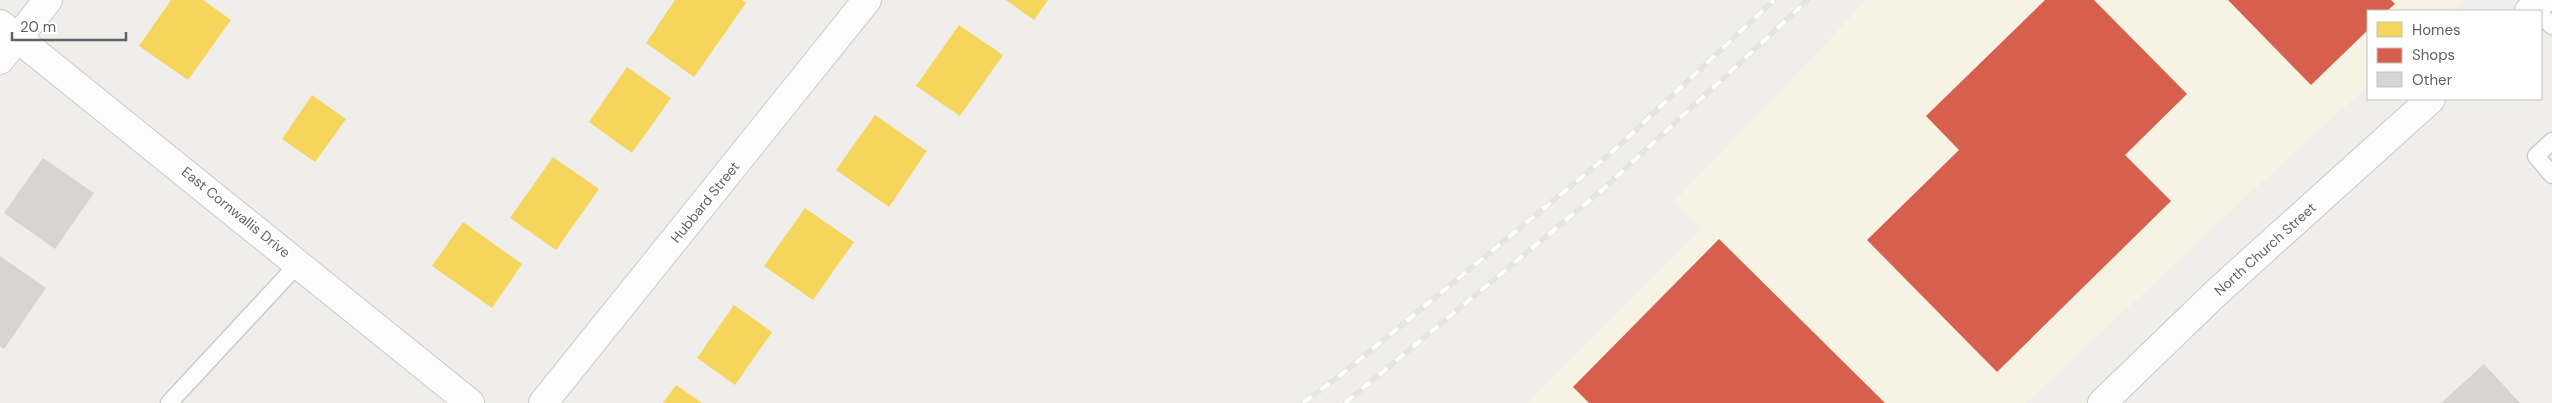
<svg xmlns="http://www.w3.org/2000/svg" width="2552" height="403" viewBox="0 0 2552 403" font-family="'DM Sans',sans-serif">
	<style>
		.commercial { fill: #f7f3e4 }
		.homes { fill: #f6d55c }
		.shops { fill: #d6604d }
		.building { fill: #d6d5d3 }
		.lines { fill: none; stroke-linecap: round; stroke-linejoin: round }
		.lane-casing { stroke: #cbcccc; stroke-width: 19 }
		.street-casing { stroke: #cbcccc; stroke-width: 30 }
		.secondary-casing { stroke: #cacacb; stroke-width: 30 }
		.lane { stroke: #fdfcfc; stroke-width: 16 }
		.street { stroke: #fdfcfc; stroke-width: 28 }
		.secondary { stroke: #fdfcfc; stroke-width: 28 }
		.rail-casing { stroke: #e4e4e4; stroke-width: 5.5 }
		.rail { stroke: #fff; stroke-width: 4; stroke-dasharray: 11; stroke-linecap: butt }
		.labels { text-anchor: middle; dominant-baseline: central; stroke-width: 5; stroke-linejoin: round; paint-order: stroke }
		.street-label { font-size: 14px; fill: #5f6368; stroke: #fff }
	</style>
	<rect width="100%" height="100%" fill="#efeeea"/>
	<path class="commercial" d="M1867 0H2464L2452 11H2368V86L2280 165 2026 403H1528L1701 229 1674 202Z"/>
	<path class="homes" d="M171 0H203L231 20 188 80 139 46Z
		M675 0H742L746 3 694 77 646 43Z
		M1006 0H1048L1034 20Z
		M959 25 1003 55 960 116 916 86Z
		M627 67 671 98 632 153 589 122Z
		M312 95 346 119 315 162 282 139Z
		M875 115 927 151 889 207 836 170Z
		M553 157 599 189 556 250 510 218Z
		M805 208 854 242 813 300 764 266Z
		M463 222 522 264 492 308 432 266Z
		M734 305 772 332 735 385 697 358Z
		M676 385 702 403H663Z"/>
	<path class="shops" d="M2045 0H2094L2187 94 2125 155 2171 201 1997 372 1867 240 1959 150 1926 116Z
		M2228 0H2391L2395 4 2387 11H2368V30L2311 85Z
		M1719 239 1885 403H1589L1573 387Z"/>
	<path class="building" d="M43 158 94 193 55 249 4 213Z
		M0 256 46 288 4 349 0 346Z
		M2484 364 2520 403H2441Z"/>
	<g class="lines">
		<g class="lane-casing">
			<path id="lane" d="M2541 15 2552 26
				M2552 141 2536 156 2552 175
				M169 403 299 263"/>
		</g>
		<g class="street-casing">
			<path id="street" d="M0 60 48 0
				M543 403 867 0"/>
		</g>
		<g class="secondary-casing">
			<path id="secondary" d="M2529 11 2542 0
				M0 24 470 403
				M2102 403 2217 292 2431 99"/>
		</g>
		<use href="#lane" class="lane"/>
		<use href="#street" class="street"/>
		<use href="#secondary" class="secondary"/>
		<g class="rail-casing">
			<path id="rail" d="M1303 403 1342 374 1610 154 1774 0
				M1345 403 1601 191 1808 0"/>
		</g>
		<use href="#rail" class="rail"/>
	</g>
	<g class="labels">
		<g class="street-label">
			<text transform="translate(705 202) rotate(-51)">Hubbard Street</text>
			<text transform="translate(236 212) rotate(39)">East Cornwallis Drive</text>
			<text transform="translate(2265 249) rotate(-42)">North Church Street</text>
		</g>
	</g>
	<rect x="2367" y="10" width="175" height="90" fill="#ffffff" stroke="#bfc1c3"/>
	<rect x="2377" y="22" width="25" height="15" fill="#f6d55c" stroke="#bfc1c3"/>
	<text x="2412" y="35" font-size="15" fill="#5f6368">Homes</text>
	<rect x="2377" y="48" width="25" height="15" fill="#d6604d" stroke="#bfc1c3"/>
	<text x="2412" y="60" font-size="15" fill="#5f6368">Shops</text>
	<rect x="2377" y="72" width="25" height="15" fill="#d6d5d3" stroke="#bfc1c3"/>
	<text x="2412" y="85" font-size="15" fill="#5f6368">Other</text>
	<path d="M12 32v8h114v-8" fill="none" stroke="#5f6368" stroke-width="2.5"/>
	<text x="20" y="32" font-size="15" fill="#5f6368" stroke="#ffffff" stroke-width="4" paint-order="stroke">20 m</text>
</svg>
